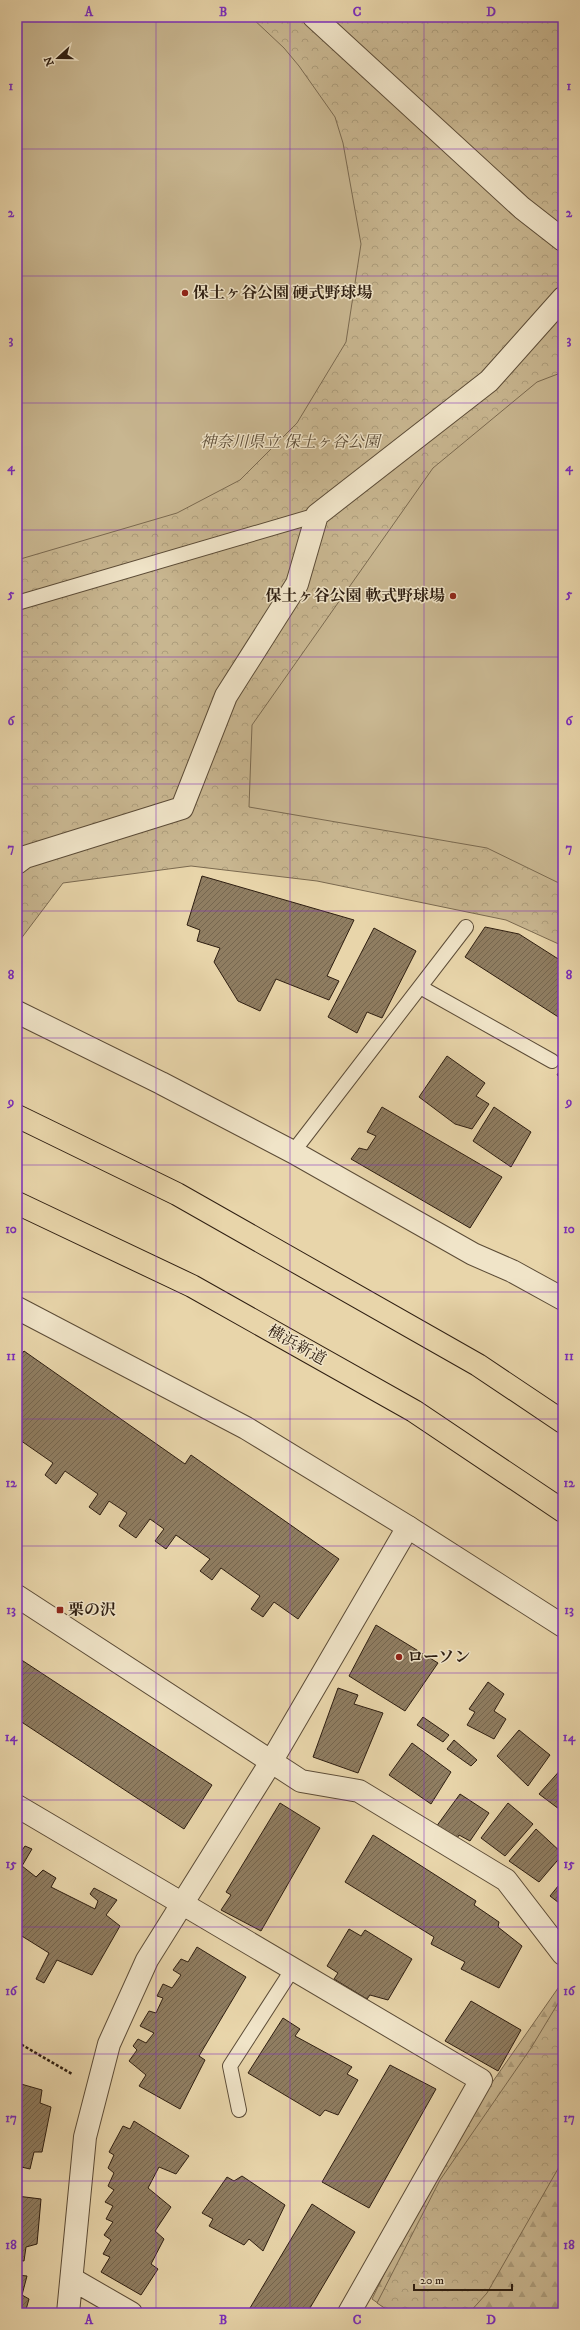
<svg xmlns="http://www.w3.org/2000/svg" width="580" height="2330" viewBox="0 0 580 2330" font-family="'IM FELL DW Pica','Noto Serif JP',serif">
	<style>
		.forest { fill: url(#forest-firs); stroke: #7b6a50 }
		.park { fill: url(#park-crowns); stroke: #7b6a50 }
		.garden { fill: #c8b690; stroke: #7b6a50 }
		.building { fill: url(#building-hatch); stroke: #2e1e11 }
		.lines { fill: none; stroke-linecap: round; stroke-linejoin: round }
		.service-casing { stroke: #5c4c37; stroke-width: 16 }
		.minor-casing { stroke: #5c4c37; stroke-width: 24 }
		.tertiary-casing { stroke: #5c4c37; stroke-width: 24 }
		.trunk-casing { stroke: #2e1e11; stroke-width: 24 }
		.path { stroke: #2e1e11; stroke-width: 2.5; stroke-dasharray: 3 2; stroke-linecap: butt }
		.service { stroke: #f0e4c8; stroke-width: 14 }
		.minor { stroke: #f0e4c8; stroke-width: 22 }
		.tertiary { stroke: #f0e4c8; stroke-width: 22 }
		.trunk { stroke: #e8d5aa; stroke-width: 22 }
		.grid { fill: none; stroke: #7b2cbf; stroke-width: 1; stroke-opacity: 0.55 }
		.poi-dot { fill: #8f2418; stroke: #f0e4c8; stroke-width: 1.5 }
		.labels { text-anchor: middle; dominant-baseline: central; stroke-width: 3; stroke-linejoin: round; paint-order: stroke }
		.poi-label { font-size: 16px; font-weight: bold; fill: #2e1e11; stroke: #f0e4c8; text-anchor: start }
		.park-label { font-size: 16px; font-style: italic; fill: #5c4c37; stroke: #f0e4c8 }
		.street-label { font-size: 16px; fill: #2e1e11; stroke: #f0e4c8 }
		.neatline { fill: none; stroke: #7b2cbf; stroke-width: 1.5 }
		.grid-label { font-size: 13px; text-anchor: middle; font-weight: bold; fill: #7b2cbf }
	</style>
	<defs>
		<pattern id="forest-firs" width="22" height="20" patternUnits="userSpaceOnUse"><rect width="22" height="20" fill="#c8b690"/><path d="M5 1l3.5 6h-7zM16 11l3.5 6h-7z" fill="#ac9c7b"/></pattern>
		<pattern id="park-crowns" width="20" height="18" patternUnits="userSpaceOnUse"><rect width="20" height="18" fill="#c8b690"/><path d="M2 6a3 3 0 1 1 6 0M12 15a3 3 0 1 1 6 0" fill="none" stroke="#ac9c7b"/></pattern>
		<pattern id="building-hatch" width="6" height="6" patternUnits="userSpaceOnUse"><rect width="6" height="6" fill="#8f7d61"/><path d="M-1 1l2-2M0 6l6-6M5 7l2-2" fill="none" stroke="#75664f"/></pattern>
	</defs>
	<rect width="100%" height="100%" fill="#e8d5aa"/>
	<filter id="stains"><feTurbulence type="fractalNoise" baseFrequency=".005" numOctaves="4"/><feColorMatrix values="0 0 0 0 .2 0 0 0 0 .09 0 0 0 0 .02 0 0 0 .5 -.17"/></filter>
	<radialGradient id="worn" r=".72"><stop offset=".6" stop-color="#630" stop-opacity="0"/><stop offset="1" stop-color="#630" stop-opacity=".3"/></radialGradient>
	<path class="forest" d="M563 1981V2313H392L372 2299 422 2197 482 2097Z"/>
	<path class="park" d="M17 17H563V946L506 920 317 881 191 866 63 883 17 944Z
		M563 1995V2160L487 2293 469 2313H392L377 2303 440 2180 531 2048Z"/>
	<path class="garden" d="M17 17H251L284 48 299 66 335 117 343 143 361 244 346 342 297 423 240 480 177 513 17 560Z
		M563 372V885L487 848 249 807 252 725 433 468 537 382Z"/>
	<path class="building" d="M202 876 354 920 327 976 339 981 329 1000 276 979 260 1011 238 1001 214 962 220 948 197 941 200 930 187 925Z
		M485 927 519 934 563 962V1020L465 957Z
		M374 928 416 951 382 1018 367 1012 357 1033 328 1017Z
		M447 1056 485 1083 476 1096 489 1104 472 1129 455 1124 419 1097Z
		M563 1065V1079L557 1075Z
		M382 1107 502 1177 470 1228 351 1159 359 1148 367 1150 376 1136 367 1132Z
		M494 1107 531 1132 511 1167 473 1141Z
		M24 1351 185 1464 191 1455 339 1559 298 1619 274 1602 263 1617 251 1609 260 1596 221 1568 212 1580 200 1571 210 1559 176 1535 166 1549 155 1541 164 1529 150 1519 136 1538 119 1526 127 1513 109 1501 100 1515 89 1507 98 1494 65 1471 56 1484 45 1475 53 1463 17 1438V1360Z
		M376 1625 438 1663 405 1711 349 1676Z
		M17 1657 212 1785 184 1829 17 1719Z
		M488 1682 504 1694 494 1711 506 1719 494 1739 467 1725 475 1712 469 1709Z
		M338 1688 358 1695 354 1704 383 1713 358 1773 313 1757Z
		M423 1717 449 1735 443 1742 417 1725Z
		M519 1730 550 1755 528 1786 497 1756Z
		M454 1740 477 1760 471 1766 447 1749Z
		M412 1743 451 1772 431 1804 389 1775Z
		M563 1767V1812L539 1794Z
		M460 1794 489 1813 470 1841 459 1835 455 1842 436 1827Z
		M280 1803 320 1828 261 1931 221 1910 231 1895 226 1892Z
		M508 1803 533 1824 505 1856 481 1838Z
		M536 1829 563 1854 539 1882 509 1861Z
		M373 1835 476 1901 474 1905 499 1922 498 1927 522 1946 499 1988 461 1969 465 1962 431 1944 434 1937 345 1882Z
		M25 1846 32 1849 22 1866 36 1877 43 1870 56 1878 51 1887 95 1909 98 1901 90 1894 94 1888 117 1900 106 1915 120 1926 92 1975 57 1960 44 1983 36 1979 49 1953 17 1933V1857Z
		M563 1880V1906L550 1896Z
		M349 1929 361 1936 365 1930 412 1959 388 2000 370 1995 367 1999 334 1979 338 1973 327 1966Z
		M197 1947 246 1977 199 2056 205 2060 180 2109 139 2086 146 2075 129 2061 137 2050 133 2046 138 2039 146 2043 154 2033 140 2026 149 2011 156 2013 163 1998 157 1996 163 1984 172 1988 181 1975 173 1970 181 1959 188 1962Z
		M471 2001 521 2030 498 2071 445 2041Z
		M283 2018 300 2029 295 2036 352 2067 347 2074 358 2080 338 2115 325 2110 320 2116 248 2073Z
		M390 2065 436 2089 369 2208 322 2182Z
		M21 2084 42 2090 40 2103 51 2107 42 2152H34L30 2169 17 2166V2102Z
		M134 2121 189 2156 176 2174 159 2167 148 2188 171 2207 155 2231 164 2239 151 2264 158 2269 141 2295 101 2272 110 2257 103 2254 111 2240 104 2235 113 2222 106 2219 113 2206 105 2202 114 2190 108 2186 114 2173 108 2168 114 2155 109 2152 123 2126 130 2129Z
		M242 2176 285 2205 263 2251 249 2239 244 2245 209 2226 213 2219 202 2213 227 2177 234 2181Z
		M17 2196 41 2199 37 2244 26 2247 24 2261 17 2260Z
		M312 2204 355 2232 307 2313H247Z
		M17 2275 27 2276 22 2295 29 2299 25 2313H17Z"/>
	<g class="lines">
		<g class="service-casing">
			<path id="service" d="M17 603 317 515
				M420 987 552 1061
				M293 1152 466 927
				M239 2110 230 2066 292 1970"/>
		</g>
		<g class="minor-casing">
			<path id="minor" d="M17 863 25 857 182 808 226 696 297 584 317 515 489 381 563 298
				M17 1012 161 1083 293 1152 473 1254 512 1271 563 1299
				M17 1596 301 1781 359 1791 506 1880 563 1954
				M17 1806 481 2080 349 2313
				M72 2279 131 2313
				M68 2313 85 2137 109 2044 147 1960 271 1762 408 1527"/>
		</g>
		<g class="tertiary-casing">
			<path id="tertiary" d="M314 17 522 208 563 240
				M17 1308 246 1428 408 1527 563 1626"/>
		</g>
		<g class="trunk-casing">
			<path id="trunk" d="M17 1116 177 1194 478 1365 563 1422
				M17 1203 192 1286 414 1411 563 1511"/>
		</g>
		<path class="path" d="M17 2042 72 2074"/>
		<use href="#service" class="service"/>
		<use href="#minor" class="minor"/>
		<use href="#tertiary" class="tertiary"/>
		<use href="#trunk" class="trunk"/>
	</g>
	<path class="grid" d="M156 17V2313M290 17V2313M424 17V2313M17 149H563M17 276H563M17 403H563M17 530H563M17 657H563M17 784H563M17 911H563M17 1038H563M17 1165H563M17 1292H563M17 1419H563M17 1546H563M17 1673H563M17 1800H563M17 1927H563M17 2054H563M17 2181H563"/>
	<g class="poi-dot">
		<circle cx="185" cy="293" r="4"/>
		<circle cx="453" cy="596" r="4"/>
		<rect x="56" y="1606" width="8" height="8" rx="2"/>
		<circle cx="399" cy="1657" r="4"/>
	</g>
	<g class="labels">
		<g class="poi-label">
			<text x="193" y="293">保土ヶ谷公園 硬式野球場</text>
			<text x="445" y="596" text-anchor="end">保土ヶ谷公園 軟式野球場</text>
			<text x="68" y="1610">栗の沢</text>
			<text x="407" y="1657">ローソン</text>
		</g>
		<g class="park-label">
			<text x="290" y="442">神奈川県立 保土ヶ谷公園</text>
		</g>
		<g class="street-label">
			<text transform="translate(297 1345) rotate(29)">横浜新道</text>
		</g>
	</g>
	<rect width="580" height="2330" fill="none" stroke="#e8d5aa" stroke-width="44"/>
	<g transform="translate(58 58) rotate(249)" stroke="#f0e4c8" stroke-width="3" paint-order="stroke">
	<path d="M0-3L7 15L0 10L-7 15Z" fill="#2e1e11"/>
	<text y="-6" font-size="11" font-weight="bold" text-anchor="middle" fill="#2e1e11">N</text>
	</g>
	<path d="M414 2284v6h98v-6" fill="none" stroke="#2e1e11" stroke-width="2"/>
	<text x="420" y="2284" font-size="12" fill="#2e1e11" stroke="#f0e4c8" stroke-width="3" paint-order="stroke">20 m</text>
	<rect x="22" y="22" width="536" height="2286" class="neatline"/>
	<g class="grid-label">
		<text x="89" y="16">A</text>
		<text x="223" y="16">B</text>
		<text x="357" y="16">C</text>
		<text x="491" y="16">D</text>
		<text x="11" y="90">1</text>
		<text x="569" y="90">1</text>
		<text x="11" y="217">2</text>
		<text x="569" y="217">2</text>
		<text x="11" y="344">3</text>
		<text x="569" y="344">3</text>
		<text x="11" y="471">4</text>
		<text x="569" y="471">4</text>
		<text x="11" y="598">5</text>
		<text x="569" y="598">5</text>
		<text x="11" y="725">6</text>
		<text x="569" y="725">6</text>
		<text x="11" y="852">7</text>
		<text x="569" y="852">7</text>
		<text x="11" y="979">8</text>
		<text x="569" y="979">8</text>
		<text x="11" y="1106">9</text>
		<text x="569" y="1106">9</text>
		<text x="11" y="1233">10</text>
		<text x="569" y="1233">10</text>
		<text x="11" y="1360">11</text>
		<text x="569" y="1360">11</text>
		<text x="11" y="1487">12</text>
		<text x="569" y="1487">12</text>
		<text x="11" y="1614">13</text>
		<text x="569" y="1614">13</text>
		<text x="11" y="1741">14</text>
		<text x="569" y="1741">14</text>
		<text x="11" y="1868">15</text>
		<text x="569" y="1868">15</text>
		<text x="11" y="1995">16</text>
		<text x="569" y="1995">16</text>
		<text x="11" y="2122">17</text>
		<text x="569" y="2122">17</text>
		<text x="11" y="2249">18</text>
		<text x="569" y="2249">18</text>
		<text x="89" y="2324">A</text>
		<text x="223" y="2324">B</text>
		<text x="357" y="2324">C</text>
		<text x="491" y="2324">D</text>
	</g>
	<rect width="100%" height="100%" filter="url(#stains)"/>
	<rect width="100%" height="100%" fill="url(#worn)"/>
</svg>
